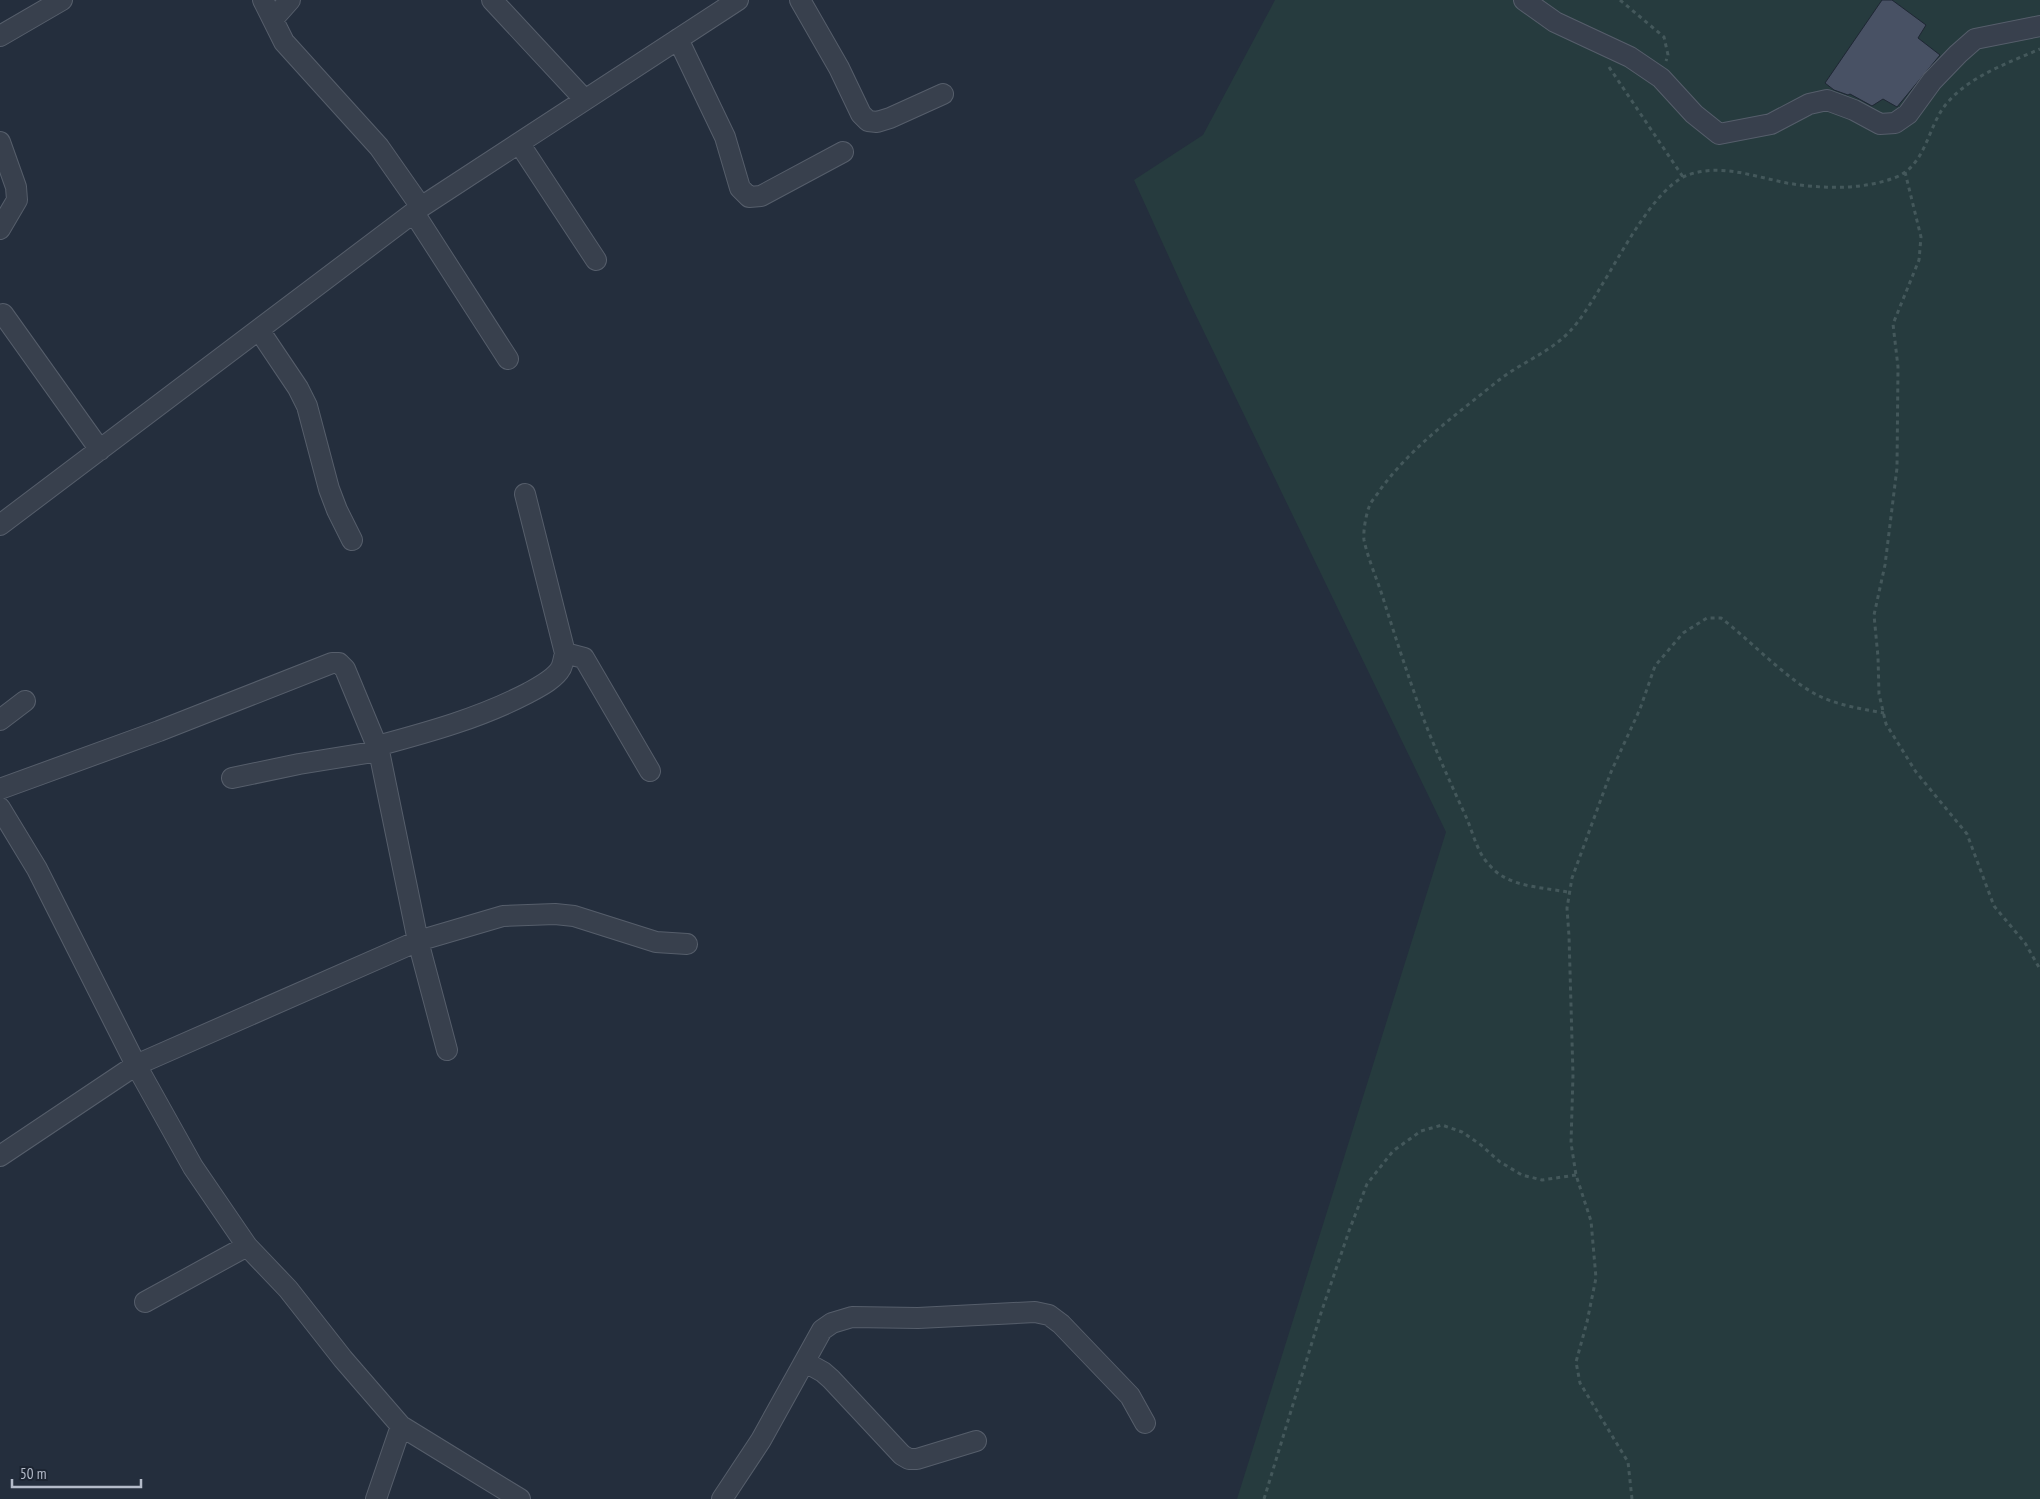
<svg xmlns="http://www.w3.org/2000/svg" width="2040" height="1499" viewBox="0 0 2040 1499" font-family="'PT Sans Narrow',sans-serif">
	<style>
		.green { fill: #263b3e }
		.building { fill: #485164; stroke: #1f2734 }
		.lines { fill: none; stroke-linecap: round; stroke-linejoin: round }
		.minor-casing { stroke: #565e6b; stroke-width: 22 }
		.path { stroke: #44585b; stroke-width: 3; stroke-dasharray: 4 4; stroke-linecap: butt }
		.minor { stroke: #38404d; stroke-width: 20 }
	</style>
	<rect width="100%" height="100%" fill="#242e3d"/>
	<path class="green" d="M1275 0H2040V1499H1237L1446 832 1189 301 1134 180 1203 135Z"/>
	<path class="building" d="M1882 0H1892L1926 25 1918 38 1940 55 1897 107 1883 99 1872 106 1850 94 1848 95 1834 90 1825 83Z"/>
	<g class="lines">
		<g class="minor-casing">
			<path id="minor" d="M263 0 284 42 379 147 421 207
				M492 0 585 100
				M800 0 839 68 861 114 868 121 877 122 890 118 943 94
				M1524 0 1555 22 1630 57 1661 78 1694 114 1719 134 1771 124 1809 104 1827 100 1854 110 1880 124 1895 123 1908 114 1932 81 1958 54 1975 39 2040 26
				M274 18 290 0
				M0 36 62 0
				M678 39 725 137 740 188 749 197 761 196 843 152
				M0 142 16 187 17 200 0 229
				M519 143 596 260
				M414 213 508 359
				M3 314 100 450
				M259 330 298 388 307 406 329 489 337 510 352 540
				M0 525 421 207 738 0
				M565 653 584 658 650 771
				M0 720 25 701
				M377 746C429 732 480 718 528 693 539 687 555 679 561 668 563 664 564 657 565 653L525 494
				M232 778 299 764 379 751
				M0 789 159 731 332 663H339L345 669 379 751 418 941 447 1050
				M0 808 37 869 136 1065 193 1167 247 1246 288 1289 343 1359 401 1426 520 1499
				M0 1156 136 1065 418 941 503 916 555 914 574 916 656 942 687 944
				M145 1302 247 1246
				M805 1362 823 1372 831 1379 902 1455 909 1459H917L976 1441
				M376 1499 401 1426
				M722 1499 761 1440 822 1330 832 1323 852 1317 918 1318 1035 1312 1049 1315 1061 1324 1130 1396 1145 1423"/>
		</g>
		<path class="path" d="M1620 0 1664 37 1668 55 1666 61
			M1609 67 1683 177
			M1905 172 1921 237 1919 260 1893 324 1898 367 1897 468 1885 565 1874 615 1878 657 1879 694 1886 724 1916 772 1967 834 1994 906 2025 943 2040 969
			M1567 892C1546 888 1520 887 1502 876 1495 872 1487 863 1483 857 1476 846 1472 831 1467 819 1452 786 1437 754 1424 720 1409 679 1396 639 1383 598 1377 579 1368 559 1364 540 1363 531 1366 515 1369 507 1371 501 1377 495 1380 490 1412 446 1457 414 1499 380 1522 362 1551 352 1571 330 1604 294 1645 191 1688 175 1721 163 1755 177 1787 183 1822 189 1861 190 1894 178 1927 166 1927 126 1947 103 1970 76 2008 63 2040 49
			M1264 1499 1321 1313 1349 1231 1367 1184 1393 1151 1421 1131 1442 1125 1462 1132 1481 1145 1500 1162 1522 1175 1542 1180 1576 1175
			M1632 1499 1628 1462 1580 1383 1576 1362 1587 1322 1596 1278 1591 1221 1576 1175 1571 1143 1573 1075 1569 936 1567 908 1572 878 1611 772 1640 709 1655 666 1683 633 1707 618H1721C1751 641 1784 677 1817 695 1837 705 1861 709 1884 713"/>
		<use href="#minor" class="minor"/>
	</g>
	<path d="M12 1479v8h129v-8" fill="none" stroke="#b4bbc9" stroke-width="2.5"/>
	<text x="20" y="1479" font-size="15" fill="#b4bbc9" stroke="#1d2532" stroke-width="4" paint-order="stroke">50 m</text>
</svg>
